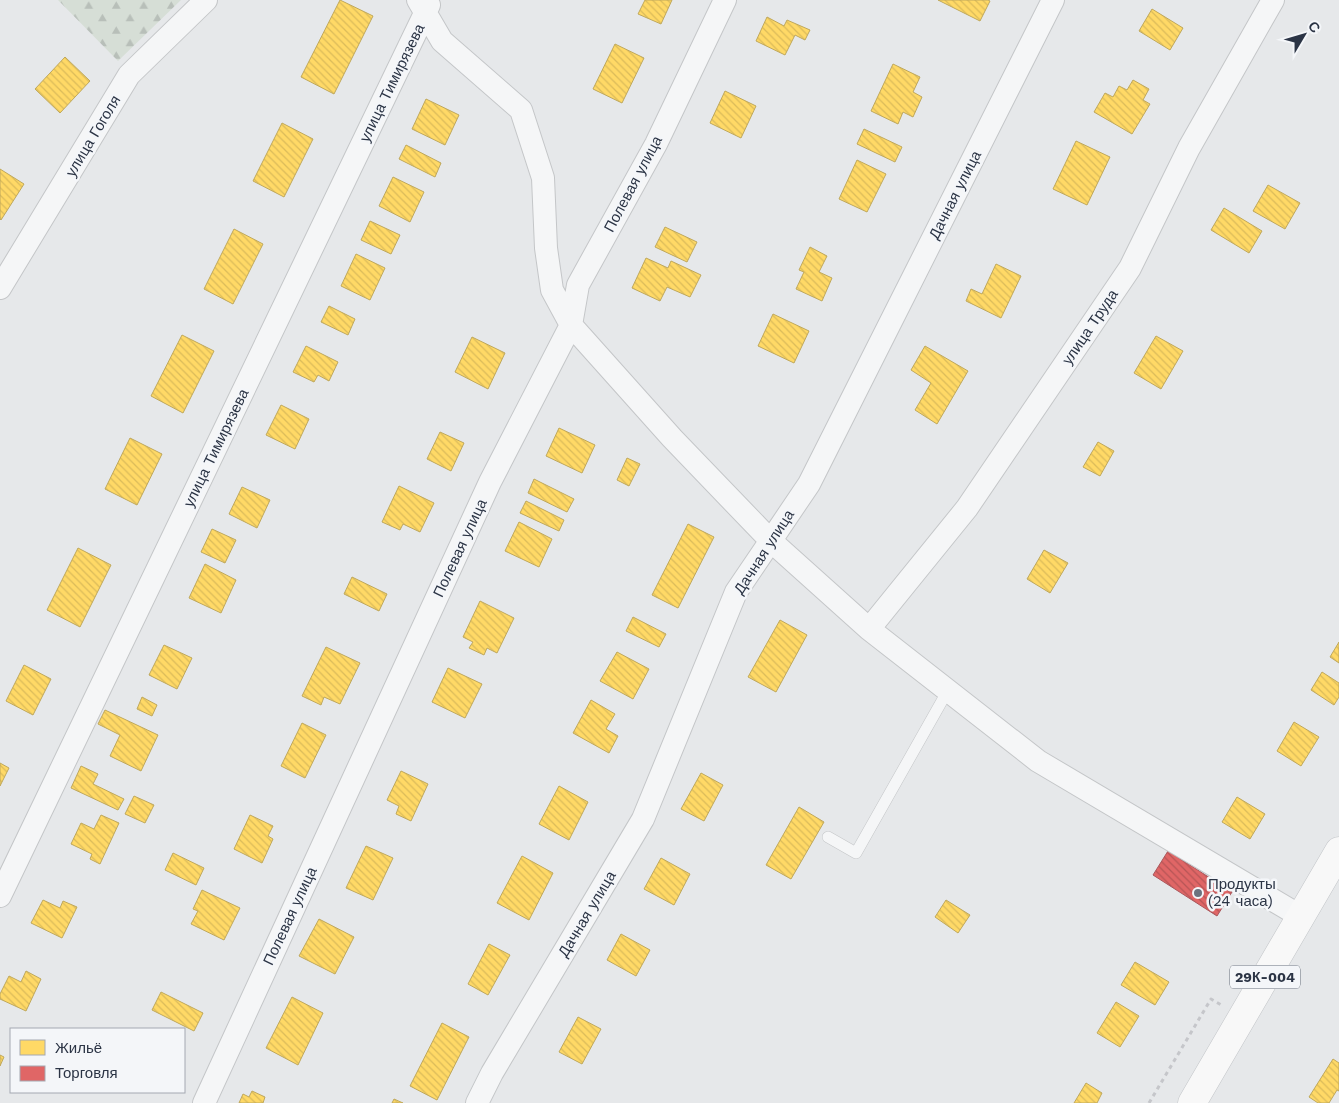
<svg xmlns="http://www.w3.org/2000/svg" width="1339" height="1103" viewBox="0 0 1339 1103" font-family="'Work Sans',sans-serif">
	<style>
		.forest { fill: url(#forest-firs) }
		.homes { fill: url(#homes-back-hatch); stroke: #bfa85c }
		.shops { fill: url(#shops-back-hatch); stroke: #aa575c }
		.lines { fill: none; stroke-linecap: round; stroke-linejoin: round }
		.lane-casing { stroke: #c4c6c8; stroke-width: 12 }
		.street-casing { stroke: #c4c6c8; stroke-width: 24 }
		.primary-casing { stroke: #c2c5c8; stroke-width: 29 }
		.path { stroke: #c5c6ca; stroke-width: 3; stroke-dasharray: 4 4; stroke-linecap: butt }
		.lane { stroke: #f5f6f7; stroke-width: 11 }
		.street { stroke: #f5f6f7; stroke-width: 22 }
		.primary { stroke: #f8f8f8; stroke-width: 28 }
		.poi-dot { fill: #6c737f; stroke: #f4f6f9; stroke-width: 2 }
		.labels { text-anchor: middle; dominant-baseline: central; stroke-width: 5; stroke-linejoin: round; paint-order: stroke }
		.shield { fill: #f4f6f9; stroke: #676e7b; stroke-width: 1 }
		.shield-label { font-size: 14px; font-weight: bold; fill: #2b3445 }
		.street-label { font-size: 15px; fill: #2b3445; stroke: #f4f6f9 }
		.poi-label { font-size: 15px; fill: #2b3445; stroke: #f4f6f9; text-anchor: start }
	</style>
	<defs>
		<pattern id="forest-firs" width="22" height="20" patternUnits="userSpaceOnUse" patternTransform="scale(1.25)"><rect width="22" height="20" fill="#d6ded6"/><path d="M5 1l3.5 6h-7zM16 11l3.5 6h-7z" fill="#b8bfb9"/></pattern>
		<pattern id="homes-back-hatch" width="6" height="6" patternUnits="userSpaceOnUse" patternTransform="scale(1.25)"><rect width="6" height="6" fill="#ffd966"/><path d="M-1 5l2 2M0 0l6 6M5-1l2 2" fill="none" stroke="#dbbb5a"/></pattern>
		<pattern id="shops-back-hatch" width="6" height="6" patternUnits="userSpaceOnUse" patternTransform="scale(1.25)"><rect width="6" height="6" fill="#e06666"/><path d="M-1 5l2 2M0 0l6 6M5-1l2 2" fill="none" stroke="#b65556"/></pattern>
	</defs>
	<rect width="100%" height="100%" fill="#e6e8ea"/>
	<path class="forest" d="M58 0H181L118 61Z"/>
	<path class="homes" d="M340 0 373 16 334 94 301 77Z
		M645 0H672L661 24 638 14Z
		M938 0H988L990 1 980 21Z
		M1152 9 1183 28 1170 50 1139 31Z
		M767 17 784 26 787 20 810 30 805 40 795 35 785 55 756 41Z
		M615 44 644 58 622 103 593 89Z
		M65 57 90 81 60 113 35 89Z
		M893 64 920 77 913 92 922 97 913 117 903 112 898 124 871 111Z
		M1133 80 1149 89 1143 100 1150 104 1132 134 1094 112 1105 93 1113 97 1119 86 1127 90Z
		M725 91 756 106 741 138 710 123Z
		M426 99 459 115 445 145 412 129Z
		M282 123 313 139 284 197 253 181Z
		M864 129 902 147 895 162 857 144Z
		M1076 141 1110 157 1087 205 1053 189Z
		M406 145 441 163 435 177 399 159Z
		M857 160 886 174 867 212 839 199Z
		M0 169 24 184 1 220 0 219Z
		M393 177 424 192 410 222 379 206Z
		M1268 185 1300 203 1285 229 1253 211Z
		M1224 208 1262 231 1249 253 1211 230Z
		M370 221 400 235 391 254 361 240Z
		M665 227 697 242 687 262 655 247Z
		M234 229 263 244 233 304 204 289Z
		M810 247 827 256 819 272 832 278 822 301 796 289 804 272 799 270Z
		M356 254 385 268 370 300 341 286Z
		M646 258 668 268 671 261 701 275 690 297 667 287 660 301 632 288Z
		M996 264 1021 276 1001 318 966 301 971 289 982 294Z
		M329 306 355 319 348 335 321 322Z
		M773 314 809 331 794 363 758 346Z
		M182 335 214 351 183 413 151 396Z
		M1156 336 1183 351 1161 389 1134 373Z
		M472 337 505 353 488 389 455 372Z
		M306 346 338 362 329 381 318 375 314 382 293 372Z
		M925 346 968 371 937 424 915 410 931 383 911 370Z
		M281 405 309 419 295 449 266 435Z
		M559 428 595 445 582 473 546 456Z
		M440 432 464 443 451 471 427 459Z
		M130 438 162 454 137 505 105 489Z
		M1098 442 1114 451 1100 476 1083 467Z
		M627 458 640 464 629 486 617 480Z
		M534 479 574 499 567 512 528 493Z
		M399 486 434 503 420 532 403 524 400 530 382 522Z
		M242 487 270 500 257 528 229 514Z
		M526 501 564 520 559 531 520 513Z
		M519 522 552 539 539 567 505 551Z
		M688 524 714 537 678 608 652 595Z
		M212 529 236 540 225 563 201 552Z
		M78 548 111 565 80 627 47 610Z
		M1044 550 1068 563 1050 593 1027 579Z
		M205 564 236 580 221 613 189 598Z
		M352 577 387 594 379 611 344 594Z
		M480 601 514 618 497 653 487 648 484 655 469 648 473 642 463 637Z
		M633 617 666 634 659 647 626 631Z
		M780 620 807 635 776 692 748 677Z
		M1339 642V663L1330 657Z
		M164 645 192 658 177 689 149 675Z
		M326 647 360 663 340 704 324 697 321 705 302 696Z
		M617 652 649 669 633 699 600 681Z
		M24 665 51 679 33 715 6 701Z
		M448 668 482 684 465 718 432 702Z
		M1322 672 1339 683V697L1334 705 1311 690Z
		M142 697 157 705 152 716 137 709Z
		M591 700 615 714 606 729 618 736 609 753 573 733Z
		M105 710 158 735 141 771 110 756 120 735 98 724Z
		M1294 722 1319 737 1301 766 1277 751Z
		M302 723 326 735 305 778 281 766Z
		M0 763 9 768 0 786Z
		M81 766 98 774 93 784 124 799 118 810 71 788Z
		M401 771 428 784 411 821 396 814 399 806 387 800Z
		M701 773 723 785 704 821 681 809Z
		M559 786 588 802 569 840 539 824Z
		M134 796 154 805 145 823 125 814Z
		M1237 797 1265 814 1250 839 1222 822Z
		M799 807 824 822 791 879 766 865Z
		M101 815 119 823 100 864 90 859 92 854 71 844 81 823 94 829Z
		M250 815 273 826 268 836 273 839 262 863 234 849Z
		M366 846 393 858 373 900 346 888Z
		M173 853 204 868 196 885 165 870Z
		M522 856 553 873 529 920 497 903Z
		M661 858 690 874 674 905 644 889Z
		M202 890 240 908 224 940 191 924 198 911 193 909Z
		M43 900 60 908 63 901 77 907 62 938 31 923Z
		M946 900 970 915 958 933 935 917Z
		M319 919 354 937 335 974 299 956Z
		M621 934 650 950 636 976 607 960Z
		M489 944 510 955 488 995 468 984Z
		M1135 962 1169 982 1155 1005 1121 985Z
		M26 971 41 979 26 1011 0 999V994L9 976 21 982Z
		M161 992 203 1013 194 1031 152 1010Z
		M292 997 323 1013 298 1065 266 1048Z
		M1116 1002 1139 1016 1120 1047 1097 1033Z
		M578 1017 601 1029 582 1064 559 1052Z
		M442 1023 469 1037 437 1100 410 1086Z
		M0 1055 4 1057 0 1066Z
		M1333 1059 1339 1063V1091L1337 1090 1329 1103H1318L1309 1097Z
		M1086 1083 1102 1093 1097 1103H1074Z
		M252 1091 265 1097 263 1103H239L243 1094 249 1097Z
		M394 1099 403 1103H392Z"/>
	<path class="shops" d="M1168 851 1232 892 1217 916 1153 875Z"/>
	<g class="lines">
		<g class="lane-casing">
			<path id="lane" d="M828 837 856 853 947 692"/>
		</g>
		<g class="street-casing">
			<path id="street" d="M418 0 442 41 521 110 543 178 546 248 552 290 571 325 672 438 771 541 869 629 1038 761 1300 916
				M0 288 129 75 206 0
				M869 629 967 508 1130 268 1189 148 1273 0
				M0 896 429 5
				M204 1103 490 482 571 325 578 285 656 144 725 0
				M477 1103 492 1073 643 819 736 592 809 484 1053 0"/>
		</g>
		<g class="primary-casing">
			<path id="primary" d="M1192 1103 1339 851"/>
		</g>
		<path class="path" d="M1149 1103 1211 999 1223 1006"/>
		<use href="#lane" class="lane"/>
		<use href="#street" class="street"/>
		<use href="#primary" class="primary"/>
	</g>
	<circle class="poi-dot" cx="1198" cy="893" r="5"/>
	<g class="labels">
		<rect class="shield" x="1230" y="965.5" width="70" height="23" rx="4"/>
		<g class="shield-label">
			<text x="1265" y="977">29К-004</text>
		</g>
		<g class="street-label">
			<text transform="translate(392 83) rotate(-64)">улица Тимирязева</text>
			<text transform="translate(93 136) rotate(-59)">улица Гоголя</text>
			<text transform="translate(633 184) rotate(-62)">Полевая улица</text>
			<text transform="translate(955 195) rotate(-63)">Дачная улица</text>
			<text transform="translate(1090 327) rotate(-56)">улица Труда</text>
			<text transform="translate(216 448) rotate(-64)">улица Тимирязева</text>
			<text transform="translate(460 548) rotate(-65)">Полевая улица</text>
			<text transform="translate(764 552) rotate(-57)">Дачная улица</text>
			<text transform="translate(587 914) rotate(-59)">Дачная улица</text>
			<text transform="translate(290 916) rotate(-65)">Полевая улица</text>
		</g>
		<g class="poi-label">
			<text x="1208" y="884">Продукты<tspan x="1208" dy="17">(24 часа)</tspan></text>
		</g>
	</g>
	<rect x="10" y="1028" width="175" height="65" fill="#f4f6f9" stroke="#a4a8b1"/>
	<rect x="20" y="1040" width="25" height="15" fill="#ffd966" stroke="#a4a8b1"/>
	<text x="55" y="1053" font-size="15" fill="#2b3445">Жильё</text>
	<rect x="20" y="1066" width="25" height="15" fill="#e06666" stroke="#a4a8b1"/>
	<text x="55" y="1078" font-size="15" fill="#2b3445">Торговля</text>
	<g transform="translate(1304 35) rotate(52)" stroke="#f4f6f9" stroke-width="4" paint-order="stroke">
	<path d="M0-4L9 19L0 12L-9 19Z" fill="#2b3445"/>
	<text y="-8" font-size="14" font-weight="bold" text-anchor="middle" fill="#2b3445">С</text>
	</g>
</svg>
